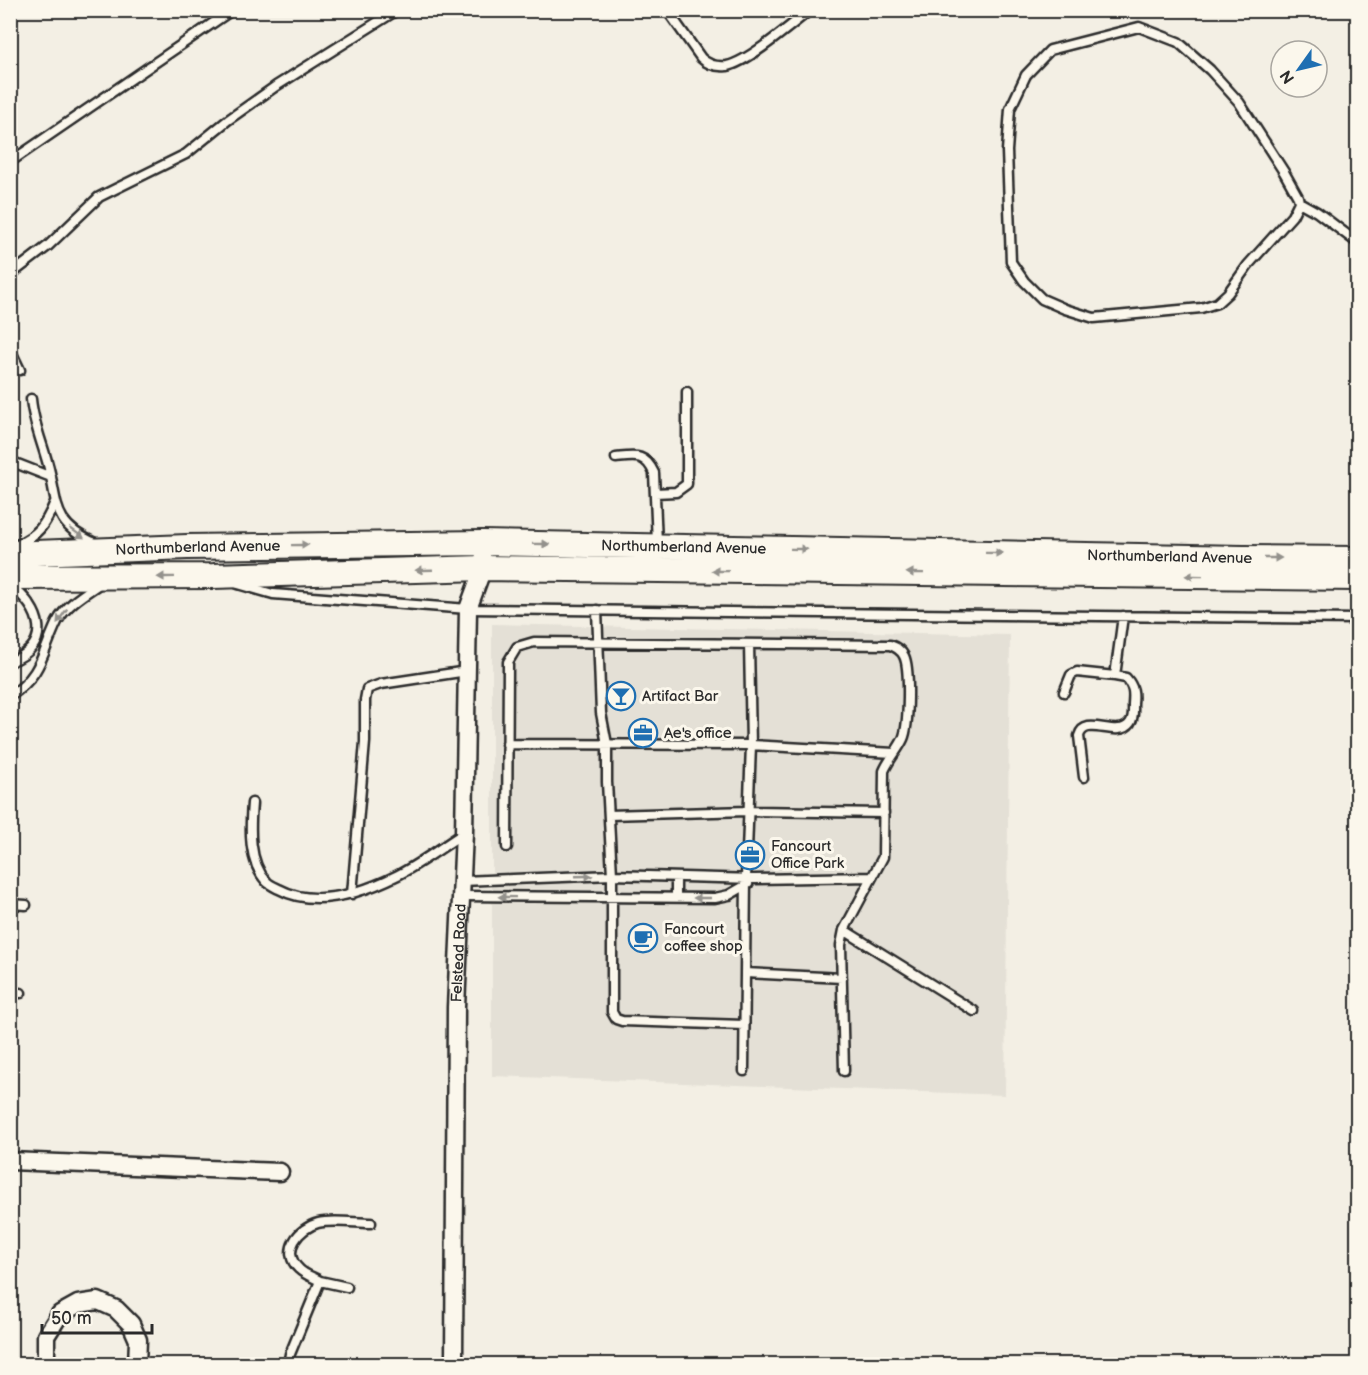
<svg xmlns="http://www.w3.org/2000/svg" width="1368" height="1375" viewBox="0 0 1368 1375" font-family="'Balsamiq Sans',sans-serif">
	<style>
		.built { fill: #e4e0d6 }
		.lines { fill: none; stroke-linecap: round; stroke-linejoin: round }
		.service-casing { stroke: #2b2b2b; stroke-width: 13 }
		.minor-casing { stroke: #2b2b2b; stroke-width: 21 }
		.secondary-casing { stroke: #2b2b2b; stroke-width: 28 }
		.service { stroke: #fbf7ec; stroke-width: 8 }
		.minor { stroke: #fbf7ec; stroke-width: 16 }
		.secondary { stroke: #fbf7ec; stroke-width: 24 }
		.oneway { fill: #93918c }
		.labels { text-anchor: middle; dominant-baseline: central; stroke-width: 6; stroke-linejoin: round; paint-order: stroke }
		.street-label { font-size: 15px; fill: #2b2b2b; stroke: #fbf7ec }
		.poi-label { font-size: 15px; fill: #2b2b2b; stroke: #fbf7ec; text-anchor: start }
	</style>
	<rect width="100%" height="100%" fill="#f3efe4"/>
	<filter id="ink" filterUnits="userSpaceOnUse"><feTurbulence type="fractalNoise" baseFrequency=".0167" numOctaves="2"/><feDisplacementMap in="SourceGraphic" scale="12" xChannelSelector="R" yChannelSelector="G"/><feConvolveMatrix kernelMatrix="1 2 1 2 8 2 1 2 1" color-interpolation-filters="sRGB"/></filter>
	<g filter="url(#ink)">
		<path class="built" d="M492 624 1010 635 1005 1095 492 1076Z"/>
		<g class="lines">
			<g class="service-casing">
				<path id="service" d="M667 10 701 58C708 65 717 67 727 66 748 62 791 25 810 10
					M10 162 232 10
					M1299 202 1292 216 1248 265 1228 293 1217 303 1201 308 1094 318 1065 309 1042 299 1024 281 1011 262 1007 151 1010 109 1026 75 1050 50 1139 27 1178 42 1210 70 1239 102 1284 172 1298 197 1299 202 1317 212 1358 243
					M10 275 48 246 99 197 186 154 228 120 276 86 397 10
					M10 349 20 370
					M31 399C33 421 41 440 47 461 59 501 49 523 95 543
					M616 458C635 456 645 453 654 473L657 543
					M10 461 51 477
					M655 493 676 492 687 484V392
					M15 546C38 535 45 526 55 502
					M238 584 273 594 468 609 1358 619
					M10 585C41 609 54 644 10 662
					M597 610 601 713 607 744V782L612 875V1012L616 1019 622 1021 744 1025
					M1064 692 1071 675 1077 672 1115 676 1123 616
					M10 696C42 675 42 653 57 622 66 605 84 594 99 584
					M507 744 751 745 894 753
					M1084 777 1079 736C1085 714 1118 740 1130 723 1134 718 1133 710 1133 704 1134 693 1134 687 1126 678L1115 676
					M252 803C250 828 248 862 267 882 270 885 275 887 279 889 316 909 362 893 398 875 421 863 442 847 464 833
					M609 815 748 811 884 813
					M507 847 508 662 517 647 534 642 890 645C896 647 901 650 904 656 910 668 909 726 903 739 898 750 889 759 884 771L883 857 844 930 841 945 844 1071
					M462 881 612 875 755 879 872 877
					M352 894 365 742V700L367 689 381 684 467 671
					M462 896 715 898 729 895 748 884
					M676 897V877
					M10 904 26 905
					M844 930 974 1011
					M745 973 842 978
					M10 993H21
					M744 1071 746 878 751 745 749 644
					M320 1281 347 1287
					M288 1364 290 1354 320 1281C313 1277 305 1275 299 1269 280 1251 299 1228 318 1223 332 1219 356 1223 371 1223"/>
			</g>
			<g class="minor-casing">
				<g id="minor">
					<path d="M10 1161 280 1172"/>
					<path d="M46 1364V1336L60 1314 78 1304 98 1301 116 1309 131 1324 138 1340 137 1364"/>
					<path id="s1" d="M454 1364 456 1007 464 833 468 609 483 568V559"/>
				</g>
			</g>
			<g class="secondary-casing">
				<g id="secondary">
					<path id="s2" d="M10 554 187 547 483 543 1243 558 1358 559"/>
					<path d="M10 577 213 576 483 568 1358 578"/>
				</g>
			</g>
			<use href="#service" class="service"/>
			<use href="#minor" class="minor"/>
			<use href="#secondary" class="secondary"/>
		</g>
		<defs><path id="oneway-solid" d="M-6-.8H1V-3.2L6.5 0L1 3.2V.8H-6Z" transform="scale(1.5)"/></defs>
		<g class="oneway">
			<use href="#oneway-solid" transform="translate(77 533) rotate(35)"/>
			<use href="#oneway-solid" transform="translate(541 544) rotate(1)"/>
			<use href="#oneway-solid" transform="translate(300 545) rotate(-1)"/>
			<use href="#oneway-solid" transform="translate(799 549) rotate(1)"/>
			<use href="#oneway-solid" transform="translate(994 553) rotate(1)"/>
			<use href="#oneway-solid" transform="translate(1273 558)"/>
			<use href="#oneway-solid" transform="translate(424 570) rotate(178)"/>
			<use href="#oneway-solid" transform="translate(720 571) rotate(-179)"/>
			<use href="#oneway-solid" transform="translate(915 573) rotate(-179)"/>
			<use href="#oneway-solid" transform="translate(1194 576) rotate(-179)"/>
			<use href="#oneway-solid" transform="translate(166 577) rotate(179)"/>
			<use href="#oneway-solid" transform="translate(62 616) rotate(125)"/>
			<use href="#oneway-solid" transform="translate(584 876) rotate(-2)"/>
			<use href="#oneway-solid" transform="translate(507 897) rotate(-179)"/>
			<use href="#oneway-solid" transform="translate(702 898) rotate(-180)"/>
		</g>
	</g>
	<defs>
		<g id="bar-ring" transform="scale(1.5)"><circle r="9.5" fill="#fbf7ec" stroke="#1f6fb2" stroke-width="1.5"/><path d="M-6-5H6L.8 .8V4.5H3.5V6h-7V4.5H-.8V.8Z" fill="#1f6fb2"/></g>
		<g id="office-ring" transform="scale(1.5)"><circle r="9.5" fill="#fbf7ec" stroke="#1f6fb2" stroke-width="1.5"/><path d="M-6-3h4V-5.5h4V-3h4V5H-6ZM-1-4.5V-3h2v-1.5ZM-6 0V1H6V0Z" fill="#1f6fb2"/></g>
		<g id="cafe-ring" transform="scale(1.5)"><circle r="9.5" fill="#fbf7ec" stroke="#1f6fb2" stroke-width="1.5"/><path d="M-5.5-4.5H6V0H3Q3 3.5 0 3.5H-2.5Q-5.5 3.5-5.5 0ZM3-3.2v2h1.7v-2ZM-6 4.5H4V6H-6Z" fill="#1f6fb2"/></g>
	</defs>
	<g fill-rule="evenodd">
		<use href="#bar-ring" x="621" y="696"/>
		<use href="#office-ring" x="643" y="733"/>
		<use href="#office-ring" x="750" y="855"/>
		<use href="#cafe-ring" x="643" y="938"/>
	</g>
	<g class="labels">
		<g class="street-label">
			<text stroke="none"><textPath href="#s2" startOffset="674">Northumberland Avenue</textPath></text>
			<text stroke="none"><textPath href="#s2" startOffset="188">Northumberland Avenue</textPath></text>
			<text stroke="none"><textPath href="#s2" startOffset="1160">Northumberland Avenue</textPath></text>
			<text stroke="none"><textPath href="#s1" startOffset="411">Felstead Road</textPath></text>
		</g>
		<g class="poi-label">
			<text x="642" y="696">Artifact Bar</text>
			<text x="664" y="733">Ae's office</text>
			<text x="771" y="846">Fancourt<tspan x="771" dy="17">Office Park</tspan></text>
			<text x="664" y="929">Fancourt<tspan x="664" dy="17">coffee shop</tspan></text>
		</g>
	</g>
	<rect width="1368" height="1375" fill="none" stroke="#fbf7ec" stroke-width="36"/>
	<rect x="18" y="18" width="1332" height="1339" fill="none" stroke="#2b2b2b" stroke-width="2" filter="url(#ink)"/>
	<g transform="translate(1299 69) rotate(236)"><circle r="28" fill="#fbf7ec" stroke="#a8a59f" stroke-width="1.5"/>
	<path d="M0-4.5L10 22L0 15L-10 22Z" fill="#1f6fb2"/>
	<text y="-9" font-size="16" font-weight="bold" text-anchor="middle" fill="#2b2b2b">N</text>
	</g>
	<path d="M42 1324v9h110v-9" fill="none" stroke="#2b2b2b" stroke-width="3"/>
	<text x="51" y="1324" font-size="18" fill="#2b2b2b" stroke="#fbf7ec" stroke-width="4.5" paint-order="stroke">50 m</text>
</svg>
